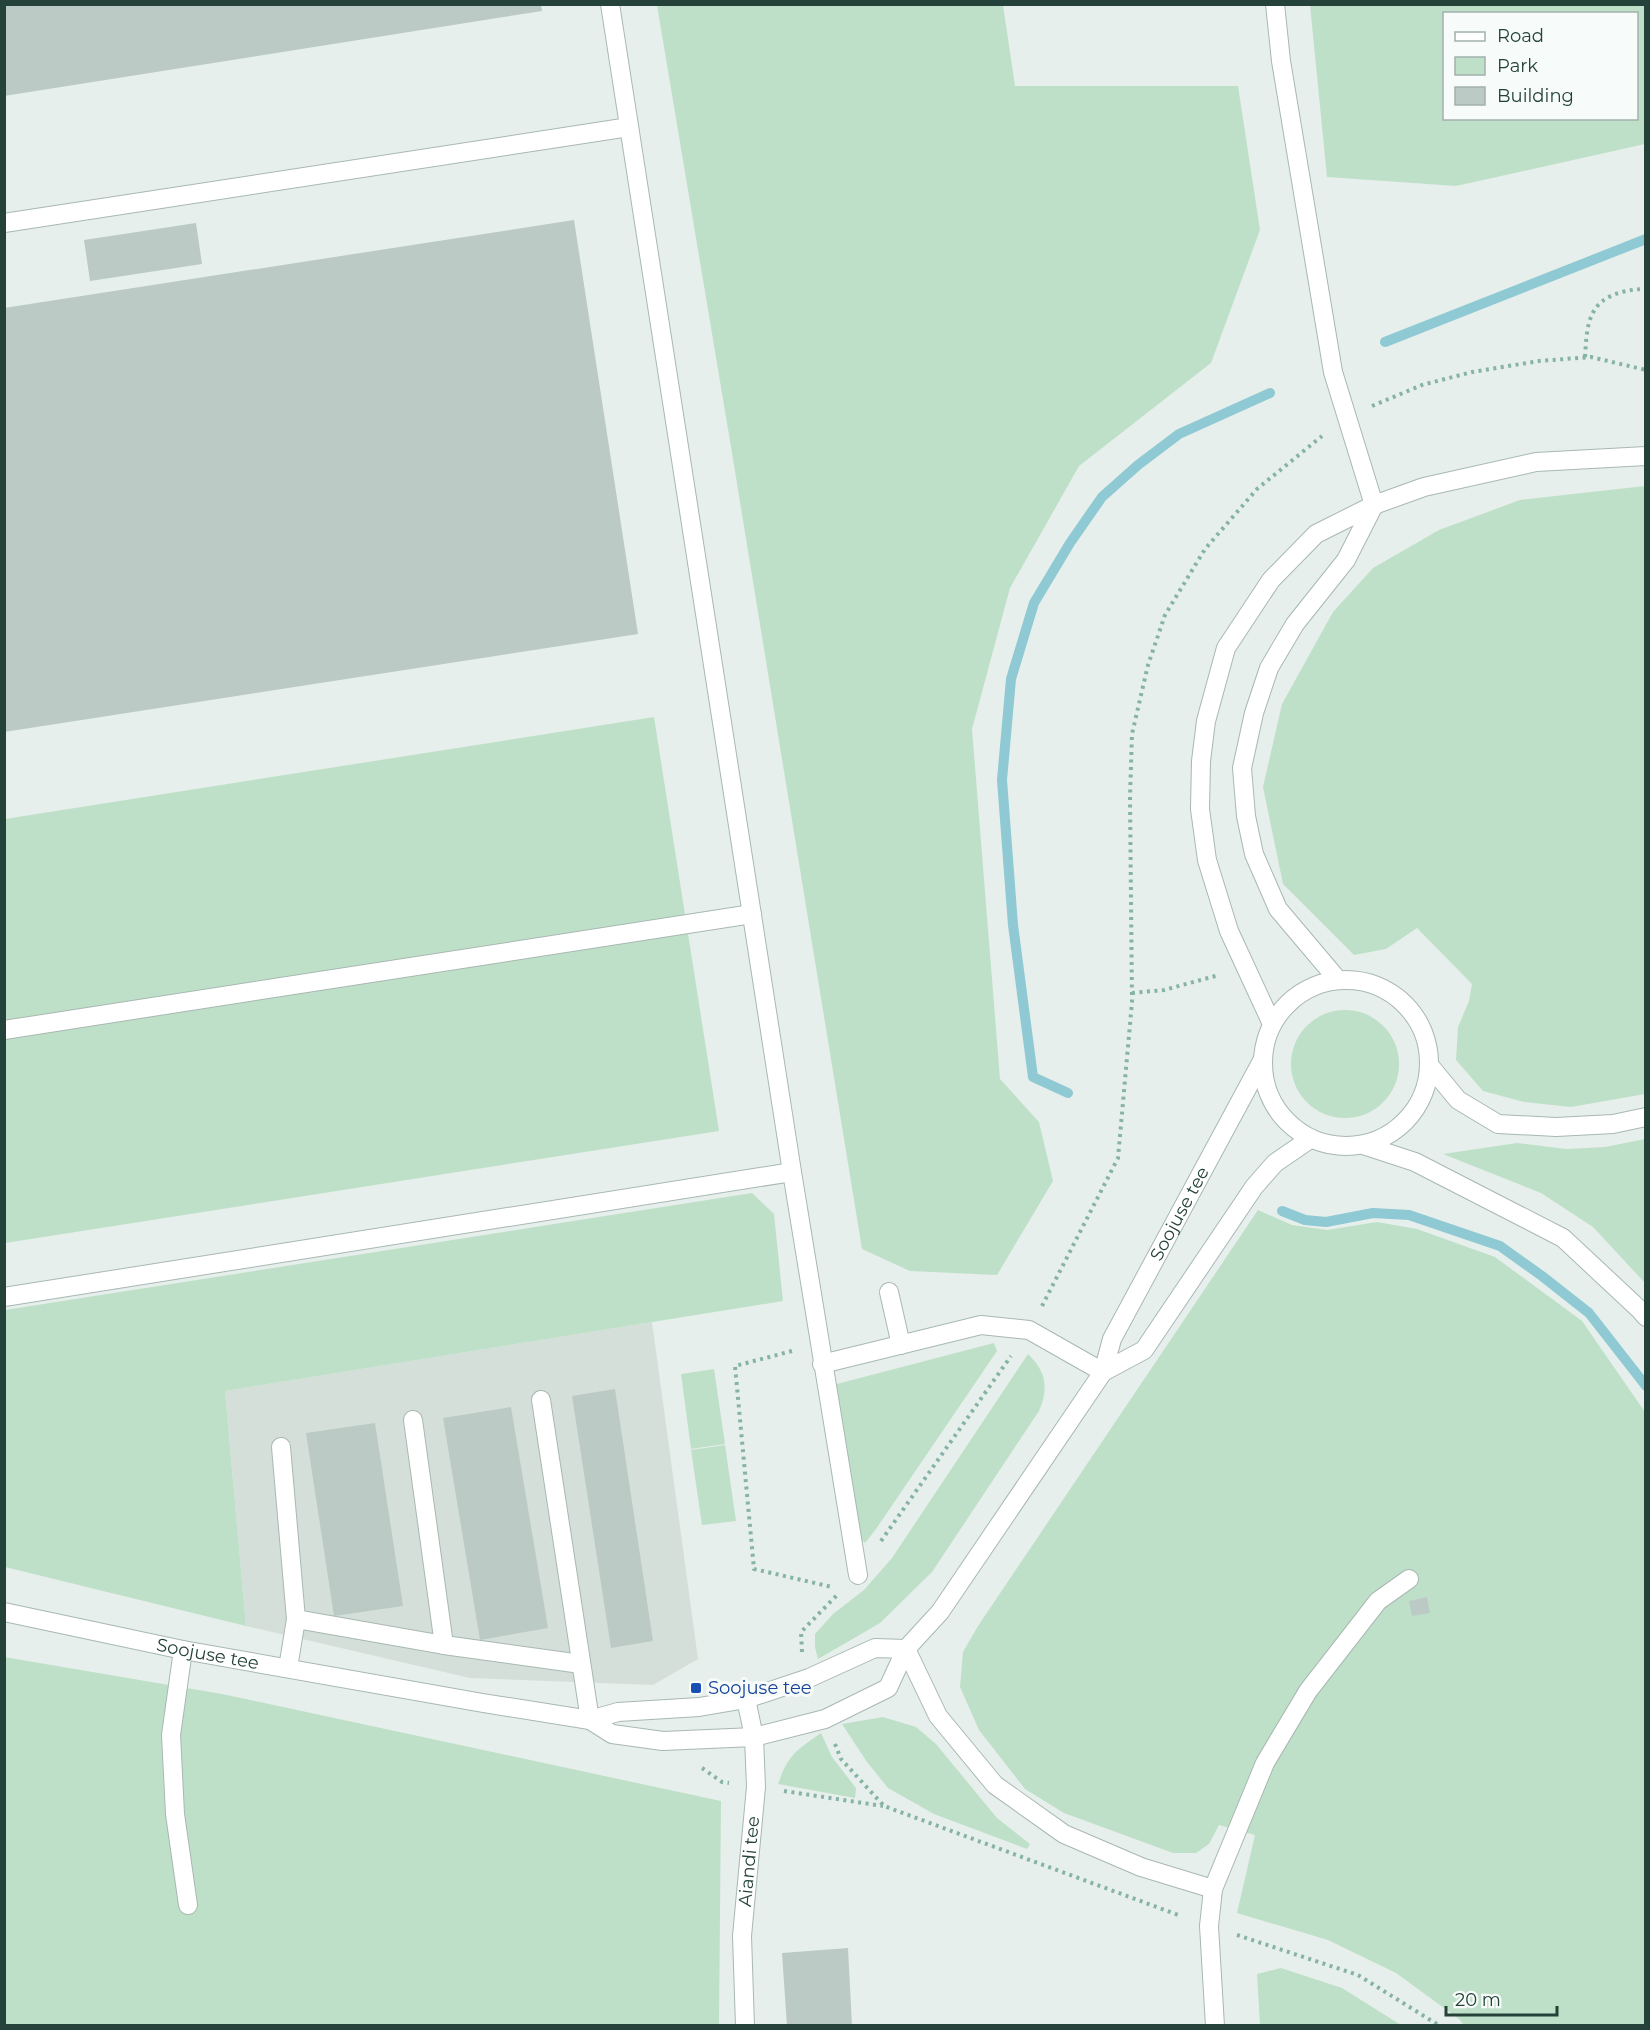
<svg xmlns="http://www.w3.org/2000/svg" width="1650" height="2030" viewBox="0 0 1650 2030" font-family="Montserrat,sans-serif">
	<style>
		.built { fill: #d4dfda }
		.green { fill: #bfe0c8; fill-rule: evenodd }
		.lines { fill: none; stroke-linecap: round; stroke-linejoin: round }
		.stream { stroke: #8ec9d4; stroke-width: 10 }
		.building { fill: #bbcac4 }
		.minor-casing { stroke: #a8b8b2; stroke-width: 20 }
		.path { stroke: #86b3a5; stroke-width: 4; stroke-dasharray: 3 4.5; stroke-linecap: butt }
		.minor { stroke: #fff; stroke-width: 18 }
		.transit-dot { fill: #1a4fb4; stroke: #f7fbf9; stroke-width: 2 }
		.labels { text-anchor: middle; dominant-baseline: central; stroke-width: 6; stroke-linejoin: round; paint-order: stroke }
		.street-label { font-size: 18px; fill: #24423a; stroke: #f7fbf9 }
		.transit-label { font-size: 18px; fill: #164399; stroke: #f7fbf9; text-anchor: start }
	</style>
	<rect width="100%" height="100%" fill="#e6efeb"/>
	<path class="built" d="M652 1322 698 1659 653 1685 470 1678 246 1626 225 1391Z"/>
	<path class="green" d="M657 5H1003L1015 86H1238L1260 230 1211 363 1079 466 1010 588 972 729 1000 1079 1039 1122 1053 1181 997 1275 910 1271 862 1249 733 459Z
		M1310 5H1645V144L1456 186 1327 177ZM1444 14H1636V118H1444Z
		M1645 486V1094L1571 1107 1524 1102 1483 1091 1456 1060 1458 1027 1469 1001 1472 984 1417 928 1386 949 1354 955 1283 884 1263 787 1282 704 1333 612 1373 568 1439 530 1520 500Z
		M654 717 719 1131 5 1243V819Z
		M1291 1064a54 54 0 1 1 108 0a54 54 0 1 1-108 0Z
		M1645 1139V1283L1593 1227 1541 1193 1443 1154 1517 1143 1566 1149 1605 1147Z
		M752 1193 774 1214 783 1301 225 1391 246 1626 5 1567V1310Z
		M1258 1210 1292 1225 1327 1230 1377 1222 1417 1229 1495 1257 1582 1321 1645 1412V2025H1464L1459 2019 1396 1973 1328 1940 1237 1913 1255 1835 1219 1825 1209 1844 1196 1853H1173L1064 1813 1025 1789 979 1730 960 1687 963 1652 978 1626Z
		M994 1343 997 1351 876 1529 865 1543 857 1535 833 1385Z
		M1028 1354C1046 1371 1049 1388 1039 1411L932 1572 880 1623 818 1659 815 1647V1634L833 1614 864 1590 892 1558Z
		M714 1369 725 1444 691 1449 681 1374Z
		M725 1445 736 1521 702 1525 691 1450Z
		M4 1657 222 1694 721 1801 719 2025H5Z
		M883 1717 916 1727 936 1744 997 1818 1030 1844 1027 1849 934 1814 888 1788 867 1762 842 1724Z
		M821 1733 832 1757 856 1788 855 1798 778 1784C789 1753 796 1751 821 1733Z
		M1281 1968 1342 1988 1401 2025H1260L1257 1974Z"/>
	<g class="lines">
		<path class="stream" d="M1385 342 1646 239
			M1068 1093 1033 1077 1013 925 1002 780 1011 679 1034 603 1070 543 1102 497 1138 465 1179 434 1270 393
			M1282 1211 1305 1220 1326 1222 1373 1213 1409 1215 1500 1246 1542 1276 1589 1313 1646 1386"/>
	</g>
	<path class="building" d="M4 4H541L542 11 4 96Z
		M574 220 638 634 4 732V308Z
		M196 223 202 264 90 281 84 240Z
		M615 1389 653 1641 611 1648 572 1396Z
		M511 1407 548 1628 480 1640 443 1418Z
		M375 1423 403 1606 334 1616 306 1433Z
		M1427 1597 1430 1613 1412 1616 1409 1601Z
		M848 1948 852 2026H787L782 1953Z"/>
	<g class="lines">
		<g class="minor-casing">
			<g id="minor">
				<path d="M610 4 792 1172 858 1575"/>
				<path d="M1275 4 1281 61 1333 372 1374 505 1346 560 1295 624 1269 668 1254 713 1242 768 1246 816 1254 854 1278 909 1338 980"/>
				<path d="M4 223 629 127"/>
				<circle cx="1346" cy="1063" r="83"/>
				<path d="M1272 1024 1229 931 1207 860 1200 809 1201 761 1206 721 1226 648 1271 580 1316 534 1374 505 1424 487 1536 462 1646 456"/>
				<path d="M4 1030 752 914"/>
				<path d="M1430 1066 1458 1100 1498 1124 1556 1127 1613 1124 1646 1117"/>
				<path d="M1363 1145 1415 1162 1563 1238 1640 1310 1646 1317"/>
				<path d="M889 1292 901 1345"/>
				<path d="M4 1297 792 1172"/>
				<path d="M822 1364 981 1325 1029 1330 1103 1372"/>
				<path d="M1103 1372 1144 1350 1254 1187 1275 1163 1310 1139"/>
				<path d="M541 1400 590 1720"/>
				<path d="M413 1420 444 1645 581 1664"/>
				<path d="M281 1447 296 1619"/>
				<path id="s1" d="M4 1612 183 1650 483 1703 590 1720 618 1712 699 1707 746 1699 809 1678 875 1648 906 1649"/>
				<path d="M906 1649 938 1716 995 1785 1064 1834 1141 1867 1213 1889"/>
				<path d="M183 1650 171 1735 175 1814 188 1905"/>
				<path d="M288 1668 296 1619 444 1645"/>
				<path id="s2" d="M590 1720 612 1734 663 1741 754 1737 825 1719 888 1688 906 1649 940 1612 1103 1372 1112 1339 1263 1059"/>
				<path id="s3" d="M745 2026 742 1936 756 1787 754 1737 746 1699"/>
				<path d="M1215 2026 1209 1926 1213 1889 1265 1763 1308 1691 1378 1601 1409 1579"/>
			</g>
		</g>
		<path class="path" d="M1585 357C1587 327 1587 301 1622 292 1630 290 1637 289 1646 289
			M1372 406 1422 385 1472 372 1539 361 1591 357 1646 370
			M1132 993 1164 990 1219 975
			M1042 1306 1118 1158 1132 1002 1130 797 1132 734 1148 665 1165 615 1205 549 1257 489 1322 436
			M792 1351 735 1366 754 1569 832 1587
			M881 1541 1011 1356
			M802 1652 801 1632 839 1593
			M835 1744 841 1759 884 1806 1181 1916
			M702 1768 722 1782 729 1783
			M784 1791 883 1806
			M1237 1935 1358 1975 1440 2026"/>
		<use href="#minor" class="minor"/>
	</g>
	<rect class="transit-dot" x="690" y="1682" width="12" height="12" rx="3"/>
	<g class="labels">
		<g class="street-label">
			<text stroke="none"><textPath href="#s2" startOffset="872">Soojuse tee</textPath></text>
			<text stroke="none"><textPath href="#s1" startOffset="208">Soojuse tee</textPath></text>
			<text stroke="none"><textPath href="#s3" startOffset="165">Aiandi tee</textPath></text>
		</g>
		<g class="transit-label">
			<text x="708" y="1688">Soojuse tee</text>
		</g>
	</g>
	<rect width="1650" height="2030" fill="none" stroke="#24423a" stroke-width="12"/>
	<rect x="1443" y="12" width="195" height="108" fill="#f7fbf9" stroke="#a3b1ad" stroke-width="1.5"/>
	<rect x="1455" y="32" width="30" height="9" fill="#ffffff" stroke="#a3b1ad" stroke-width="1.5"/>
	<text x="1497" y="42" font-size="18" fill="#24423a">Road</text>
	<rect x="1455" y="57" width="30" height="18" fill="#bfe0c8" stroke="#a3b1ad" stroke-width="1.5"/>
	<text x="1497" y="72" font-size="18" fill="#24423a">Park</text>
	<rect x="1455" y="87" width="30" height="18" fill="#bbcac4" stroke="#a3b1ad" stroke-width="1.5"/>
	<text x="1497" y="102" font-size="18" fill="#24423a">Building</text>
	<path d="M1446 2006v9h111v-9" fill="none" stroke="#24423a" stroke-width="3"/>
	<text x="1455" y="2006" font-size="18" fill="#24423a" stroke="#f7fbf9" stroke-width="4.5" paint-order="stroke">20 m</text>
</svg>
